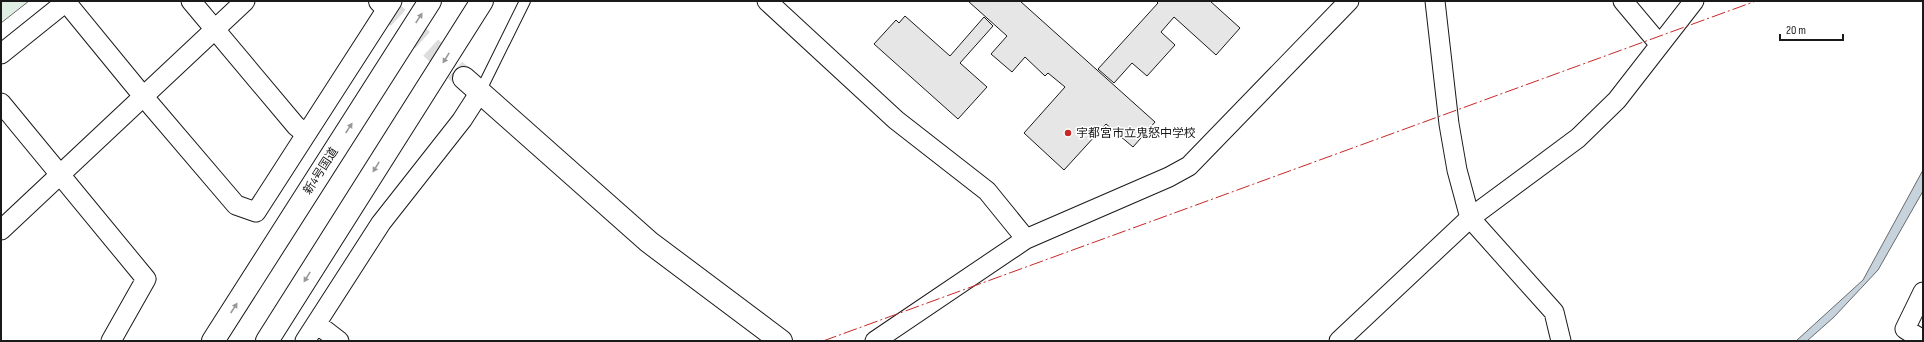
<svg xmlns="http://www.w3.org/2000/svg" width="1924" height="342" viewBox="0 0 1924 342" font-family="'Sofia Sans Condensed','Noto Sans JP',sans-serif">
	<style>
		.green { fill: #e0efe3; stroke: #6a6a6a }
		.water { fill: #c6d2dc; stroke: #6a6a6a }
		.building { fill: #e6e6e6; stroke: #1a1a1a }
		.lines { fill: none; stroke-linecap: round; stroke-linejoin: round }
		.tertiary-tunnel { stroke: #ddd; stroke-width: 22; stroke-dasharray: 22 11; stroke-linecap: butt }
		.service-casing { stroke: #1a1a1a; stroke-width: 12 }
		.minor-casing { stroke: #1a1a1a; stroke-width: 21 }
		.tertiary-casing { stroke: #1a1a1a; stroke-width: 24 }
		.trunk-casing { stroke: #1a1a1a; stroke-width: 24 }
		.service { stroke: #fff; stroke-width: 10 }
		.minor { stroke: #fff; stroke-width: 19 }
		.tertiary { stroke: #fff; stroke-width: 22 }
		.trunk { stroke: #fff; stroke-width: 22 }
		.power { stroke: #c62828; stroke-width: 1; stroke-dasharray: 14 3 2 3; stroke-linecap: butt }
		.oneway { fill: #989898 }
		.poi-dot { fill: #c62828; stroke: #fff; stroke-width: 1.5 }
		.labels { text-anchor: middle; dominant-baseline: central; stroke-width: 3; stroke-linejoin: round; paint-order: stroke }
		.poi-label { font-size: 12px; fill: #1a1a1a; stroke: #fff; text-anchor: start }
		.street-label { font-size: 12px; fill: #1a1a1a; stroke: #fff }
	</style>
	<rect width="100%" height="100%" fill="#fff"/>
	<path class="green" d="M1 1H29L1 23Z"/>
	<path class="water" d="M1923 170V191L1878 270 1834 317 1807 341H1796L1863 280Z"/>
	<path class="building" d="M968 1H1020L1155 122 1133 147 1106 124 1064 170 1024 133 1065 87 1048 73 1045 76 1025 57 1012 72 991 54 1007 36Z
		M1156 1H1210L1240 28 1216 55 1174 17 1161 32 1175 45 1147 76 1132 63 1114 83 1098 69 1158 3Z
		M905 16 950 56 984 17 993 26 960 63 987 87 958 119 874 44 896 20 899 23Z"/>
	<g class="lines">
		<path class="tertiary-tunnel" d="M382 3 464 78"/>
		<g class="service-casing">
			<path id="service" d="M480 92 525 1"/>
		</g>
		<g class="minor-casing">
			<path id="minor" d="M191 1 296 126 306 134
				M767 1 896 120 987 191 1026 239
				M1435 1 1449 124 1457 170 1470 218 1554 312 1561 341
				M1623 1 1660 45
				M66 2 143 96 236 205 256 212 392 1
				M1 54 67 1
				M1 103 146 279 111 341
				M1 230 245 1
				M1923 292 1905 329 1923 340
				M317 324 339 341
				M305 341 381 223 462 120 480 92
				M875 341 1026 239 1169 177 1189 166 1349 1
				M1339 341 1470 218 1578 138 1617 100 1694 1"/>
		</g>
		<g class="tertiary-casing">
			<path id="tertiary" d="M380 1 382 3
				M464 78 649 242 781 341"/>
		</g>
		<g class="trunk-casing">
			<path id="trunk" d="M213 341 430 1
				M267 341 482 1"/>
		</g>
		<use href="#service" class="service"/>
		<use href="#minor" class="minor"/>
		<use href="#tertiary" class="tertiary"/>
		<use href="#trunk" class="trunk"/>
		<path class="power" d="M823 341 1756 1"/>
	</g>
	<defs><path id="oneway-solid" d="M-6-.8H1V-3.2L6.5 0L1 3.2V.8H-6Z"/></defs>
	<g class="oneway">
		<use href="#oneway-solid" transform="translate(419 18) rotate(-57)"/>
		<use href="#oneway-solid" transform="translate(446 58) rotate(122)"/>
		<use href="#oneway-solid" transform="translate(349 128) rotate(-57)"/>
		<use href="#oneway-solid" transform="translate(376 167) rotate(122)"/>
		<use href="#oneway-solid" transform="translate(307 277) rotate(122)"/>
		<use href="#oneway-solid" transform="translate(234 308) rotate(-57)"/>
	</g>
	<circle class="poi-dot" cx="1068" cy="133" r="4"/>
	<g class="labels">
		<g class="poi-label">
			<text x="1076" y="133">宇都宮市立鬼怒中学校</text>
		</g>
		<g class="street-label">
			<text transform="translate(321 171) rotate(-57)">新4号国道</text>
		</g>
	</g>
	<rect width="1924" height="342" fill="none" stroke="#1a1a1a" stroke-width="4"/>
	<path d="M1780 34v6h63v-6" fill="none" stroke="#1a1a1a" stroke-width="2"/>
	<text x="1786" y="34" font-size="12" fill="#1a1a1a" stroke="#ffffff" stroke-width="3" paint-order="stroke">20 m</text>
</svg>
